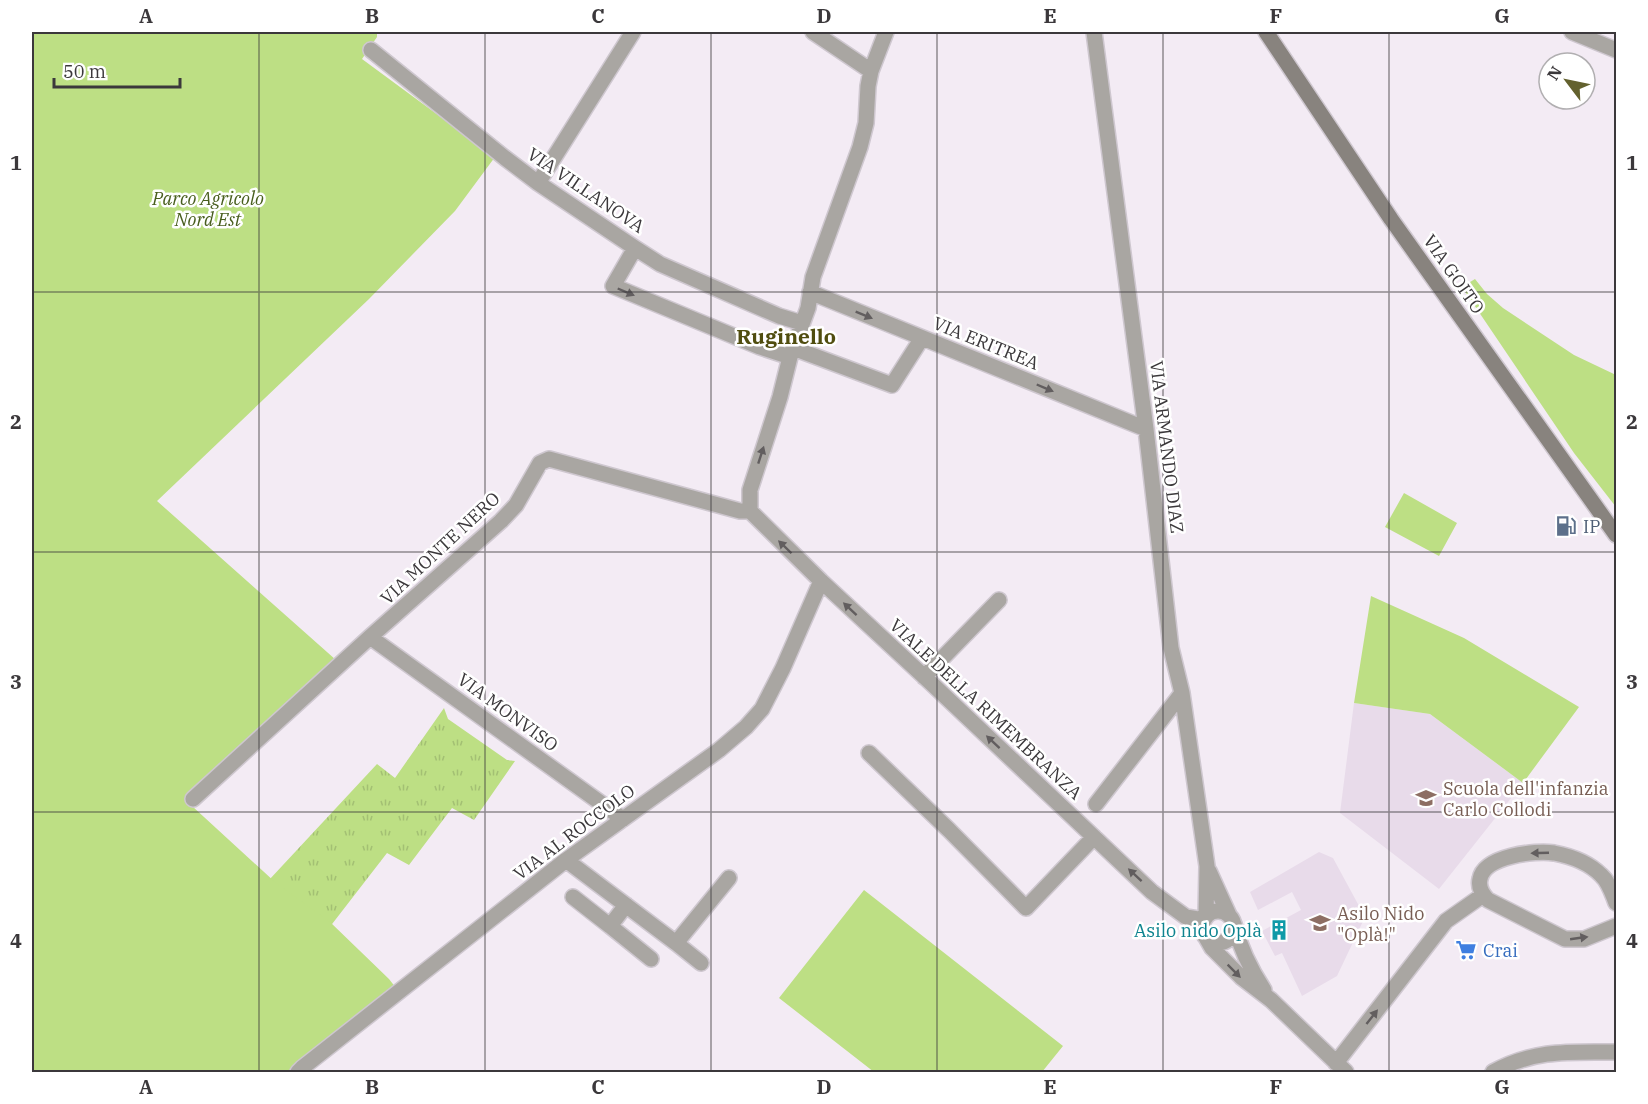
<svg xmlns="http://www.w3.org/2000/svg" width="1648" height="1104" viewBox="0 0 1648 1104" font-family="'IBM Plex Serif',serif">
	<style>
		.built { fill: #e8dbea }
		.grass { fill: url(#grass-tufts) }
		.park { fill: #bddf84 }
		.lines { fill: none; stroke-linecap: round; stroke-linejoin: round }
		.street-casing { stroke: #cec7cf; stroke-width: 18 }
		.secondary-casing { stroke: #cec7cf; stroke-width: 18 }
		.street { stroke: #a9a6a2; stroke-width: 15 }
		.secondary { stroke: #88837e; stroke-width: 15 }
		.oneway { fill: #625e5f }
		.grid { fill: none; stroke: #3b383b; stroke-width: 1.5; stroke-opacity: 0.55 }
		.labels { text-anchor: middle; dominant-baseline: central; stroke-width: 5; stroke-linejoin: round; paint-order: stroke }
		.street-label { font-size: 18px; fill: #3b383b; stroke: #fff }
		.park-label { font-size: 18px; font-style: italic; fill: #485e1d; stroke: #fff }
		.service-label { font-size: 18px; fill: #4e5e75; stroke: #fff; text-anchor: start }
		.education-label { font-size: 18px; fill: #785e54; stroke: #fff; text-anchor: start }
		.culture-label { font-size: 18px; fill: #0d838f; stroke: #fff; text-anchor: end }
		.shop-label { font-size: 18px; fill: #366cbe; stroke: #fff; text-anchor: start }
		.quarter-label { font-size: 21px; font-weight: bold; fill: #504d0f; stroke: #fff }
		.neatline { fill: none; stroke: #3b383b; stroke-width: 2 }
		.grid-label { font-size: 20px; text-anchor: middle; font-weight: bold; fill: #3b383b }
	</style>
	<defs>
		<pattern id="grass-tufts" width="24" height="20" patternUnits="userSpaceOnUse" patternTransform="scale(1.5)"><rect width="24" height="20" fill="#bddf84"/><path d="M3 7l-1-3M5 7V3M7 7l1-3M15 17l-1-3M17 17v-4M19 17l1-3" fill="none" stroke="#a3c073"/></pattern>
	</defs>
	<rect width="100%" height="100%" fill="#f3ebf4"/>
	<path class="built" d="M1354 703 1430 714 1523 783 1439 889 1340 813Z
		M1319 852 1333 858 1365 917 1337 976 1302 996 1282 953 1275 956 1262 931 1301 910 1292 892 1258 910 1250 892Z"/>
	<path class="grass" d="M444 708 448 719 507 760 515 761 474 820 452 808 409 865 387 853 329 928 269 880 377 764 395 778Z"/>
	<path class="park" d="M32 32H377V37L362 59 495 157 455 211 369 299 157 501 336 660 192 806 276 883 330 922 389 979 396 988 300 1072H32Z
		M1475 279 1487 294 1503 308 1574 355 1616 375V507L1574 453 1462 287Z
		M1404 493 1457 523 1439 556 1385 527Z
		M1371 596 1464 638 1579 707 1523 783 1430 714 1354 703Z
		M864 890 1063 1046 1042 1072H874L779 998Z"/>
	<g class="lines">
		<g class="street-casing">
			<path id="street" d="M813 32 871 71
				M1094 32 1146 429 1171 648 1182 693 1207 866 1206 917
				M1572 32 1616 50
				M371 50 505 158 538 183 635 248 660 264 779 316 802 323
				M538 183 633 32
				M635 248 613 286 760 347 790 357
				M810 292 1146 429
				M793 348 892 385 922 338
				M750 511 821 581 931 683 1152 892 1186 917 1204 920
				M750 511V490L780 397 790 357 808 308 813 277 860 147 866 123 868 86 871 71 886 32
				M370 637 623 819
				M924 677 999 600
				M869 753 949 830 1026 908 1094 837
				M193 799 370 637 501 521 516 505 540 463 549 459 740 511H750
				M1096 804 1182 693
				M566 860 676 943 729 878
				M1209 871 1229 915
				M573 897 610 926 626 905
				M1616 903C1612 893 1609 882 1601 875 1589 863 1570 856 1554 853 1535 850 1484 856 1480 879 1478 887 1482 894 1488 900L1565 939H1584L1616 926
				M1202 927a16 16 0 1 1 32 0a16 16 0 1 1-32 0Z
				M1234 924C1240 948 1251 970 1264 990
				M610 926 651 959
				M1204 934 1212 948 1241 977 1271 1000 1346 1072
				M676 943 701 963
				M1336 1063 1446 921 1483 895
				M298 1072 302 1068 566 860 719 750 746 727 762 709 783 668 821 581
				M1493 1072C1535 1049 1570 1052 1616 1052"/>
		</g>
		<g class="secondary-casing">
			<path id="secondary" d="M1266 32 1391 219 1616 535"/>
		</g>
		<use href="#street" class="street"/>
		<use href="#secondary" class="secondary"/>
	</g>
	<defs><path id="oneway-solid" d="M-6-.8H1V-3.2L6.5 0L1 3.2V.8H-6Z" transform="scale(1.5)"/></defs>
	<g class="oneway">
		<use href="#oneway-solid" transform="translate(626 292) rotate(23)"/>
		<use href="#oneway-solid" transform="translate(864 315) rotate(22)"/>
		<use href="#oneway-solid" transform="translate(1045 388) rotate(23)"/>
		<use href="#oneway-solid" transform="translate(761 455) rotate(-72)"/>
		<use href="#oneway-solid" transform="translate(785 547) rotate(-136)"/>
		<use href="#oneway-solid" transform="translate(850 609) rotate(-137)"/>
		<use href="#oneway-solid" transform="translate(993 742) rotate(-137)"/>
		<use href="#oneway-solid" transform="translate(1540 853) rotate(178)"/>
		<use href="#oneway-solid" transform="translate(1135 875) rotate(-137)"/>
		<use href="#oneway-solid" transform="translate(1579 938) rotate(-8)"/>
		<use href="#oneway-solid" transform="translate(1234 971) rotate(45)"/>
		<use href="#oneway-solid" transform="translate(1372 1017) rotate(-52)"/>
	</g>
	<path class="grid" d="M259 32V1072M485 32V1072M711 32V1072M937 32V1072M1163 32V1072M1389 32V1072M32 292H1616M32 552H1616M32 812H1616"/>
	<defs>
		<g id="fuel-bare" transform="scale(1.62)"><path d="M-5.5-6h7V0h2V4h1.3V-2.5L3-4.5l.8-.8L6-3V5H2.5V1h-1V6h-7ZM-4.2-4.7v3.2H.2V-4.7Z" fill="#5c6f8a" stroke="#fff" stroke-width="2.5" paint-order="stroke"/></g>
		<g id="school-bare" transform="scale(1.62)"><path d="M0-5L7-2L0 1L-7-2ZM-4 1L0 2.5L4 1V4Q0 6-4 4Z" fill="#8d6e63" stroke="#fff" stroke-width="2.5" paint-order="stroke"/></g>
		<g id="building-bare" transform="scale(1.62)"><path d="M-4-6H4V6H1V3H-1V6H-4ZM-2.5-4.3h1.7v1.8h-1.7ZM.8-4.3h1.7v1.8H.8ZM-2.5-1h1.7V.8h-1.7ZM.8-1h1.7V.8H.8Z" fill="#0f9aa8" stroke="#fff" stroke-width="2.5" paint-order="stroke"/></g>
		<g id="supermarket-bare" transform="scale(1.62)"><path d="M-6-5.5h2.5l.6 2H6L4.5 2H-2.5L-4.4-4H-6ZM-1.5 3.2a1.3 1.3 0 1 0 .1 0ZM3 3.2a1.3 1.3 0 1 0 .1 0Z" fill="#3f7fe0" stroke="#fff" stroke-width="2.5" paint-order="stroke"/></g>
	</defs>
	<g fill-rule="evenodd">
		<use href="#fuel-bare" x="1566" y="526"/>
		<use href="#school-bare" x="1426" y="798"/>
		<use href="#school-bare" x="1320" y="923"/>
		<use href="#building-bare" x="1279" y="930"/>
		<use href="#supermarket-bare" x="1466" y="950"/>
	</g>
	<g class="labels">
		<g class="street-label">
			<text transform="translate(586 190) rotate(34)">VIA VILLANOVA</text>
			<text transform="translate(1454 274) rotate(55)">VIA GOITO</text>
			<text transform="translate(986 343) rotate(22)">VIA ERITREA</text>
			<text transform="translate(1167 447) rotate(83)">VIA ARMANDO DIAZ</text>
			<text transform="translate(440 548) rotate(-43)">VIA MONTE NERO</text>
			<text transform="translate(986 709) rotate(43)">VIALE DELLA RIMEMBRANZA</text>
			<text transform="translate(508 712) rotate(36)">VIA MONVISO</text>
			<text transform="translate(574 832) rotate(-37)">VIA AL ROCCOLO</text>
		</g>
		<g class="park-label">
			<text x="208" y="198">Parco Agricolo<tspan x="208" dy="21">Nord Est</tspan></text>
		</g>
		<g class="service-label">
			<text x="1583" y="526">IP</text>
		</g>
		<g class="education-label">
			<text x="1443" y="788">Scuola dell'infanzia<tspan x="1443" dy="21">Carlo Collodi</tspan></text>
			<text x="1337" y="913">Asilo Nido<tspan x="1337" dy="21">"Oplà!"</tspan></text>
		</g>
		<g class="culture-label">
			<text x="1262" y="930">Asilo nido Oplà</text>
		</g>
		<g class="shop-label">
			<text x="1483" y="950">Crai</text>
		</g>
		<g class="quarter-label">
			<text x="786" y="336">Ruginello</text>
		</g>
	</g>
	<rect width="1648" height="1104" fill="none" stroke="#ffffff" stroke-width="66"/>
	<g transform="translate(1567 81) rotate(302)"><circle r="28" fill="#ffffff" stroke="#b1afb1" stroke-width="1.5"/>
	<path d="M0-4.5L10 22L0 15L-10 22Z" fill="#63612e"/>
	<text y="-9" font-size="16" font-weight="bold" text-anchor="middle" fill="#3b383b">N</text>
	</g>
	<path d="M54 78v9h126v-9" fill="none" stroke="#3b383b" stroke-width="3"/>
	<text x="63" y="78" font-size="18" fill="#3b383b" stroke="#ffffff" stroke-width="4.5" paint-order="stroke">50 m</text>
	<rect x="33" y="33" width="1582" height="1038" class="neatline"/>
	<g class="grid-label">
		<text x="146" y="23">A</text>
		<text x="372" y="23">B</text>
		<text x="598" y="23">C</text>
		<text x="824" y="23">D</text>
		<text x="1050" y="23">E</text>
		<text x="1276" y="23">F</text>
		<text x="1502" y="23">G</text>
		<text x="16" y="170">1</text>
		<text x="1632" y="170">1</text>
		<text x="16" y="429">2</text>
		<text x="1632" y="429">2</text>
		<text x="16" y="689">3</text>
		<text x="1632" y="689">3</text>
		<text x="16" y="948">4</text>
		<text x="1632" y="948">4</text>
		<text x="146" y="1094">A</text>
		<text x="372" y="1094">B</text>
		<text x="598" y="1094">C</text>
		<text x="824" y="1094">D</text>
		<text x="1050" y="1094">E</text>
		<text x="1276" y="1094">F</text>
		<text x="1502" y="1094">G</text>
	</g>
</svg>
